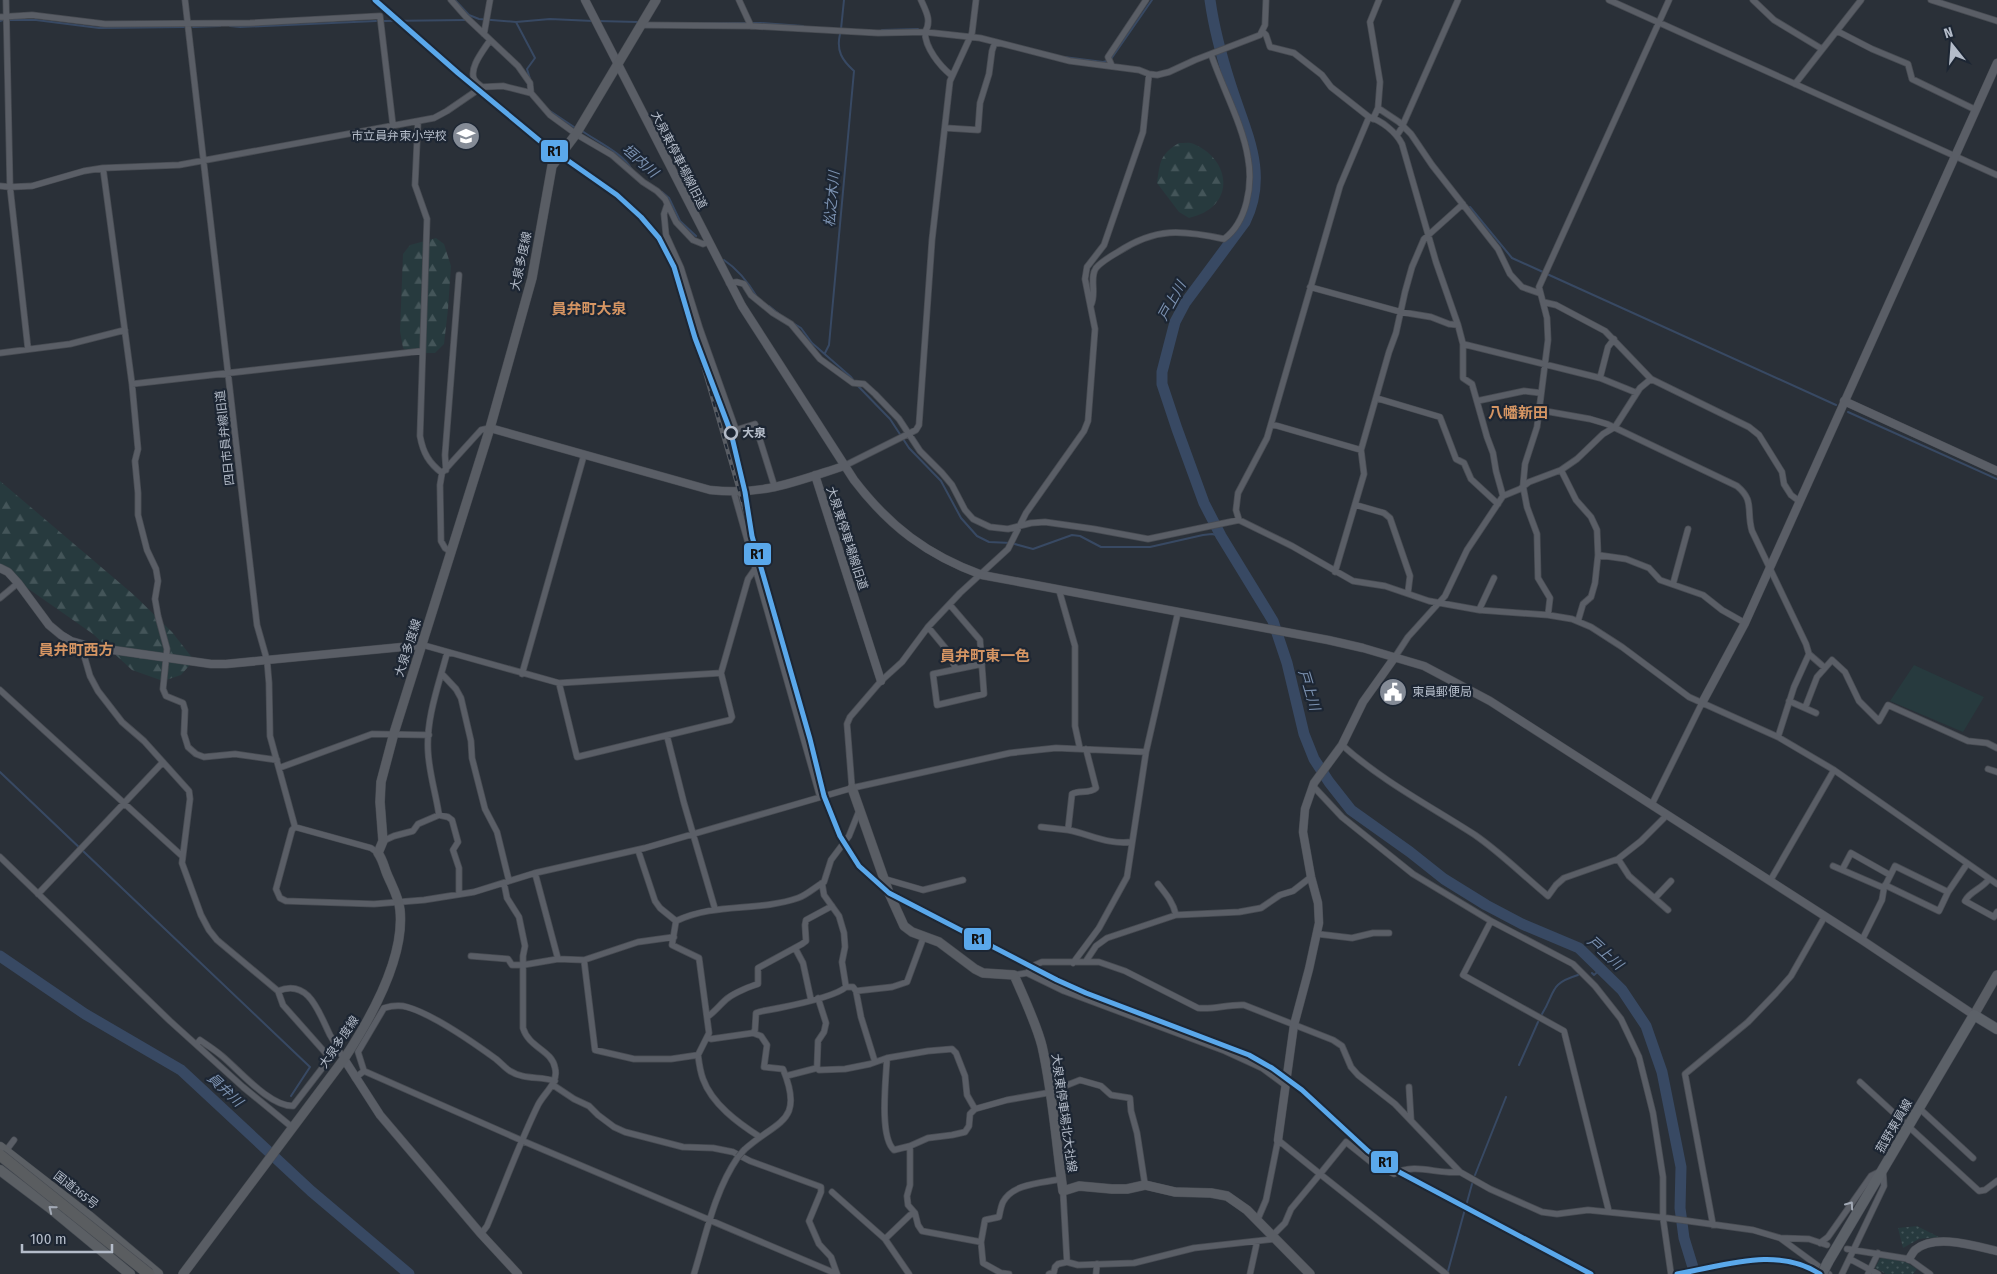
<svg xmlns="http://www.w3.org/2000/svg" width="1997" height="1274" viewBox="0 0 1997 1274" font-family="'Fira Sans Condensed','Noto Sans JP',sans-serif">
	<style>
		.grass { fill: #273a3e }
		.forest { fill: url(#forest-firs) }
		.park { fill: url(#park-dots) }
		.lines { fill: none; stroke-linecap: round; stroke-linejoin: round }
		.stream { stroke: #384963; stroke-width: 2 }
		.river { stroke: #384963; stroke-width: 11 }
		.minor-casing { stroke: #484c53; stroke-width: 7 }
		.tertiary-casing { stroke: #484c53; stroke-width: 9 }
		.secondary-casing { stroke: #484c53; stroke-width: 10 }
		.primary-casing { stroke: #484c55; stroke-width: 11 }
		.trunk-casing { stroke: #474c53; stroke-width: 11 }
		.minor { stroke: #5a5e66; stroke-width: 5.5 }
		.tertiary { stroke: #5a5e66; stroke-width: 8 }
		.secondary { stroke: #595d64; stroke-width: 9 }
		.primary { stroke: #5c6168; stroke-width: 10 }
		.trunk { stroke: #5b5f64; stroke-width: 10 }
		.rail-casing { stroke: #595d64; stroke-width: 4 }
		.rail { stroke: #1d2633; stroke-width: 2; stroke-dasharray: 5.5; stroke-linecap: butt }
		.minor-bridge-casing { stroke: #484c53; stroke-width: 7; stroke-linecap: butt }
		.primary-bridge-casing { stroke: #484c55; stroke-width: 11; stroke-linecap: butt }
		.motorway-bridge-casing { stroke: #474c53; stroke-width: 12; stroke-linecap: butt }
		.minor-bridge { stroke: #5a5e66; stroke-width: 5.5 }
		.primary-bridge { stroke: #5c6168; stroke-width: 10 }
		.motorway-bridge { stroke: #5a5d60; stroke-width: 11 }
		.rail-1-casing { stroke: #1d2633; stroke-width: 9 }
		.rail-1 { stroke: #5aa8eb; stroke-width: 5 }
		.oneway { stroke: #a2a9b5 }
		.stop-dot { fill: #1d2633; stroke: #b4bcc9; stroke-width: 2.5 }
		.labels { text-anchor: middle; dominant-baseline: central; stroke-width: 4.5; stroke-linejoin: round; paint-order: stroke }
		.poi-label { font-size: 12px; fill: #b4bcc9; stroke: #1d2633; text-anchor: end }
		.street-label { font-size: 12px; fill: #b4bcc9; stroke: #1d2633 }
		.stop-label { font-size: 12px; font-weight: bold; fill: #b4bcc9; stroke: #1d2633; text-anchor: start }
		.water-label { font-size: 14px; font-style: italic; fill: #7c92b1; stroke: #1d2633 }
		.quarter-label { font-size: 15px; font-weight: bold; fill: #d59563; stroke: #1d2633 }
		.line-badge { stroke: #1d2633; stroke-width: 2 }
		.pale-badge-label { font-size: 14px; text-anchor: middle; font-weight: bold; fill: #111 }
	</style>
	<defs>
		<pattern id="forest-firs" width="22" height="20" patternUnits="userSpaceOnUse" patternTransform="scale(1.25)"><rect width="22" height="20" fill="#273a3e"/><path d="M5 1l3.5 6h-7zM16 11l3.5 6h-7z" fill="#445559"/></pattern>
		<pattern id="park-dots" width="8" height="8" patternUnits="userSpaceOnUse" patternTransform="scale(1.25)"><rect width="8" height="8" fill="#273a3e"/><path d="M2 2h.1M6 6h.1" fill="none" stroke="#445559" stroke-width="1.8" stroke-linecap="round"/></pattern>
	</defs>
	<rect width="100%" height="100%" fill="#2a3038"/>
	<path class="grass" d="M1914 665 1984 697 1963 732 1890 701Z"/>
	<path class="forest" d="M1179 143C1184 143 1190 142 1194 144 1233 161 1235 208 1189 218L1179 212 1157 183C1160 162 1160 154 1179 143Z
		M436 238 444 244 451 266 448 309 444 344 435 353H411L403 348 400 331 403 254 410 245Z
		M0 481 134 595 172 632 194 660 181 675 163 681 132 670 93 634 0 569Z"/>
	<path class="park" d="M1917 1226 1939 1237 1919 1239 1903 1248 1898 1228Z
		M1881 1257 1904 1261 1917 1269 1913 1274H1886L1875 1268Z"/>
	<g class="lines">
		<path class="stream" d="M455 0 469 15 479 19 516 22 535 58 527 69 530 79
			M10 20H36L99 28 184 27
			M0 21 3 20
			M384 21 466 20
			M598 21 638 22
			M516 22 550 19 593 21
			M700 23H761L803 26
			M230 26 240 27 376 21
			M193 27 220 26
			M841 29 844 0
			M882 30 918 29
			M1064 57 1103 62 1107 61
			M1111 59 1152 0
			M550 111 574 127
			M582 131C598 142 624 154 632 170
			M662 192 669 198 680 221 696 236
			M1470 207 1512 258 1543 272
			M724 260C739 270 748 282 757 297
			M1547 274 1836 405
			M769 306 779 314
			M793 323 801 328 812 343 851 377 855 382
			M825 353 829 345 854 71C842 60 836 51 840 34
			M857 385 890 419 909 448 941 481 961 518 977 536 989 542 1011 543 1033 549 1072 535 1080 536 1101 547H1150L1203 535 1212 534 1221 536
			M1848 412 1997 479
			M0 772 310 1067 291 1096
			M1592 973 1594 975 1602 968
			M1542 1014C1556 991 1549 984 1578 975
			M1519 1065 1538 1022
			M1475 1175 1506 1097
			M1466 1206 1472 1184
			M1448 1271 1465 1209"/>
		<path class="river" d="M1210 0C1214 29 1222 58 1231 86 1246 133 1269 174 1245 222L1185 303 1175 322 1162 372V384L1177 429 1204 503 1221 536 1273 621 1287 663 1304 734 1314 759 1329 782 1351 810 1410 852 1444 879 1486 905 1522 924 1579 948 1622 990 1646 1026 1662 1072 1681 1167 1680 1208 1684 1238 1695 1274
			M0 956 85 1014 181 1070 311 1191 409 1274"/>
		<g class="minor-casing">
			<path id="minor" d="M6 0 10 187 28 349
				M185 0 257 625 267 660 269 683 270 736 295 827 371 848 378 853
				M451 0 466 17 518 66 530 83 531 93 550 115 576 134 612 155 643 182 657 191 665 199 676 222 693 240 703 244 708 242
				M739 0 751 26
				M921 0C926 11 932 21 925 32 925 48 940 66 951 75
				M1609 0 1997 175
				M1753 0 1774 20 1822 49
				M1931 0 1997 21
				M0 17 32 15 105 24 250 23 380 16 393 126
				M640 25 751 26 878 33 925 32 980 38 1070 61 1139 70 1149 74 1157 75 1169 72 1195 60 1260 35 1265 25 1266 0
				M1837 31 1872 49 1908 64 1912 79 1976 110
				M1263 32 1266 35 1270 47 1294 53 1322 75 1331 87 1369 117C1381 120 1396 132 1402 144L1436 262 1458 325 1463 344V378L1472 384 1487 437 1493 453 1496 471 1503 496
				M484 34 490 0
				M1112 66 1108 57 1146 0
				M1795 84 1861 0
				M482 87C480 85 476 83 474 79 469 67 484 50 490 40
				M1378 108 1399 122 1411 134 1432 165 1498 249 1510 274 1522 287 1539 293
				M1373 119 1378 108 1380 82 1370 22 1379 0
				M418 121 415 185 427 219 420 436C423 453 429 463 442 473
				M946 128 978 130 980 103 989 74 992 51 995 42
				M1397 135 1401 129 1458 0
				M103 168 132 384 138 449 135 461 138 493V515L147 550 156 569 158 581 155 599 158 616 167 649 163 689 166 696 183 703 185 710 184 734 188 747 196 754 204 757 235 754 277 760
				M0 186 10 187 32 186 84 171 103 168 179 165 418 121 434 118 447 111 482 87 503 86 531 93
				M667 205 664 214 666 235 681 268 700 329 736 430 755 424 775 488
				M729 283 737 282 744 284 751 295 773 313 791 324 820 359 853 383 864 384 875 394 899 419 920 451 942 473 952 485 965 510 973 519 990 527 1008 529 1031 523 1045 522 1094 529 1148 539 1239 520 1292 546 1353 581 1385 586 1429 601 1479 610 1548 615 1572 619 1591 627 1622 647 1689 697 1778 737 1834 770 1997 884
				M1310 287 1401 312 1431 317 1449 324 1458 325
				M1543 302 1556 305 1605 331 1651 379 1749 427 1759 435 1782 472 1784 484 1791 495 1799 501
				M1091 305C1097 293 1089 278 1096 268 1101 262 1111 256 1118 252 1156 227 1182 230 1224 239 1247 222 1253 185 1248 158 1243 125 1222 87 1211 54
				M1463 344 1600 378 1637 393
				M0 353 70 344 125 330
				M1600 378 1608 347 1614 339
				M132 384 422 351
				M1376 398 1440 417 1456 459 1464 463 1471 479 1498 504
				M1477 401 1524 391 1541 393
				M1539 410 1590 419 1607 424 1737 486C1755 501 1746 510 1752 531L1806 644 1809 654 1825 668 1832 660 1845 672 1859 701 1879 721 1888 705 1968 741 1987 743 1997 748
				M1271 424 1361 450
				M844 466 916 430 919 425 932 240 950 81 972 33 976 0
				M446 470 445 455 459 275
				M1561 470 1576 500 1591 517 1597 530 1598 555 1595 583 1591 597 1583 604 1578 621
				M734 493 820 797
				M1356 505 1384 513 1390 518 1410 576 1408 592
				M1239 520 1236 510 1238 493 1267 438 1340 186 1369 117
				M451 552 445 548 441 541 440 485 442 473 481 430 490 428
				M1598 555 1626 559 1649 568 1660 580 1703 595 1722 610 1745 623
				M1335 572 1364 474 1361 450 1389 352 1396 333 1405 292 1412 267 1424 239 1463 204
				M1673 584 1688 529
				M1059 590 1075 646V726L1080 749
				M0 598 18 583
				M950 605 980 640 984 694 937 705 933 674 982 664
				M1479 610 1494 578
				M1548 615 1550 598 1538 578 1537 534 1527 507 1523 486 1525 464 1537 427 1548 340 1547 318 1539 287 1669 0
				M928 627 947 650 956 669
				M81 645 90 676 98 691 122 722 144 741 189 791 190 799 182 863 201 915 209 930 217 940 278 991 283 1005 330 1058 293 1106C269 1106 240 1071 222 1056 215 1050 207 1045 200 1040L197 1044
				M423 645 559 683 721 673
				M1395 657 1408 637 1445 596 1467 550 1503 496 1520 489 1529 482 1561 470 1577 459 1603 434 1615 427 1640 388 1651 379
				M442 674 456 689 461 698 471 741 472 758 485 809 497 832 509 881
				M522 674 584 455
				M559 683 577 757 730 720 732 717 721 673 748 579 755 569
				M0 690 182 856
				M1789 701 1816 713
				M1805 708 1817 677 1825 668
				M667 736 684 803 715 909
				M1778 737 1794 687 1809 654
				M1342 745C1382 781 1430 806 1475 835 1501 853 1524 876 1548 896L1556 885 1564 878 1618 859 1641 841 1667 815
				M1086 749 1096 788C1090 794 1079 790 1072 794L1068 830C1089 834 1109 845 1131 842
				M279 768 372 734 429 735
				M1988 769 1997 772
				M1313 786 1342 817 1413 874 1491 921 1573 964 1595 986 1621 1019 1639 1057 1653 1113 1663 1177V1218L1671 1274
				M852 788 847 724 850 717 881 681 902 662 928 627 960 593 1008 549 1026 513 1084 431 1088 421 1095 329 1085 279 1087 267 1104 245 1143 132 1149 74
				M1652 804 1702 703
				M439 815C436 794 429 773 428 751 426 718 439 684 447 653
				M295 827 292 830 276 889 280 898 286 901 374 904 424 900 474 892 535 873 645 848 852 788 1010 753 1056 748 1146 752
				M1041 827 1068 830
				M383 841 394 836 413 831 418 824 439 815 448 817 452 820 458 842 453 850 459 868V893
				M638 850 655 901 660 908 676 921
				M0 857 170 1021 243 1087 293 1128
				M1618 859 1629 876 1668 910
				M1833 866 1884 888
				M1842 870 1851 853 1890 875
				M535 873 558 959
				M885 879 923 890 963 880
				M1989 879C1982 889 1970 891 1965 901L1994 917 1997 912
				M1770 881 1834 770
				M1158 884C1166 894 1173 902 1176 915
				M1885 885 1939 911 1948 892
				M38 894 163 762
				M1655 898 1671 881
				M676 921C716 902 757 912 798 898 807 895 815 887 824 882L831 860 849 836 859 811
				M1491 921 1463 975 1564 1031 1609 1212
				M1318 934 1352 938 1373 933H1389
				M1862 940 1882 900 1884 888 1895 866 1948 892 1967 864
				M795 948 803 963 811 1000
				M471 956 508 959 512 965H523L558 959 584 960 638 942 674 937
				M584 960 595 1050 634 1059H671L698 1055 709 1033 699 958 672 945 676 921
				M1086 961 1096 946 1107 938 1176 915 1239 912 1261 908 1280 895 1293 891 1311 877
				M1073 963 1099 928 1127 877 1146 752 1178 612
				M1027 973 1035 965 1042 962H1099L1125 971 1198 1008C1213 1010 1228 1004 1244 1005L1333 1040 1342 1046 1351 1067 1358 1075 1395 1104 1460 1172 1490 1189 1542 1212 1557 1214 1588 1210 1667 1218 1753 1230 1780 1238 1809 1239 1827 1245
				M1014 975 1027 973 1064 991 1225 1051 1262 1068 1285 1085
				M846 987H853L856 991 861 1017 875 1062
				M278 991C309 978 319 1013 330 1035 335 1043 339 1051 344 1059
				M856 991 892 987 907 982 924 936
				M707 1017C715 1012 722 1002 728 998 734 993 751 986 758 984V968L802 944 806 941 805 925 806 920 832 906
				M753 1033 755 1030 756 1013C763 1010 771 1010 779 1008 794 1005 836 996 846 987L842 962 845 947 844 933 839 916 824 895 822 883
				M708 1038 711 1039 753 1033 761 1036 767 1045 764 1067 783 1069C805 1123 777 1120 744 1150
				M698 1055C699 1063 700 1071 703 1079 712 1104 738 1123 760 1137
				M817 1068 819 1070 845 1069 870 1064 887 1058
				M364 1071 523 1141 837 1274
				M786 1076 817 1068 818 1041 824 1032 826 1023 818 998
				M355 1078 364 1071 358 1052 384 1008C391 1006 400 1005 407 1007 432 1014 474 1043 496 1059 501 1063 505 1068 510 1071 524 1080 540 1076 555 1081
				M1860 1082 1979 1191 1985 1190 1997 1181
				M553 1085 574 1099 589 1106 598 1115 614 1127 625 1132 683 1147 713 1148 733 1152 750 1161 821 1187V1192L809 1221 819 1244 831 1257 837 1274
				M1409 1087 1411 1120
				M1919 1108 1973 1158
				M975 1109 967 1095 965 1076 956 1053 952 1049 928 1051 887 1058C886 1079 879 1137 894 1150L910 1146V1185L907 1196 908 1205 915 1213 918 1225 922 1231 981 1242 983 1263 1001 1273 1009 1274
				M910 1146 928 1138 952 1135 965 1132 969 1126 970 1114 975 1109 1007 1100 1047 1093 1080 1080 1101 1086 1111 1095 1130 1098 1131 1111 1137 1133 1145 1185
				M5 1152 14 1140
				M1063 1191 1067 1262
				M832 1192 885 1239 909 1274
				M1257 1221 1266 1200 1278 1140
				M1713 1225 1685 1074 1748 1022 1776 993 1791 976 1825 916
				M481 1234 487 1226C504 1186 519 1144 538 1105 544 1093 559 1083 555 1068 552 1050 529 1048 523 1028V956L525 946 519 917 507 898 504 883
				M1272 1236 1285 1223 1291 1209 1320 1174 1278 1140
				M1780 1238 1829 1274
				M885 1239 910 1215 915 1213
				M981 1242 985 1220 999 1217C1000 1212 1001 1206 1003 1202 1013 1183 1043 1183 1061 1179
				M1820 1243 1828 1237 1871 1176 1883 1170 1884 1186 1842 1274
				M1847 1249 1909 1259 1930 1274
				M1850 1259 1878 1274
				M694 1274C706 1235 714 1192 738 1157
				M1049 1274 1054 1272 1055 1267 1058 1264 1067 1262 1078 1265 1134 1263 1194 1248 1275 1239
				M1096 1274 1097 1264
				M1250 1274 1257 1242
				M1446 1274 1320 1174 1346 1142 1371 1162 1394 1174C1416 1162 1437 1175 1460 1172
				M1868 1274 1878 1253"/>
		</g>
		<g class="tertiary-casing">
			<path id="tertiary" d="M585 0 742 306 854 480C889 526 927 555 982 575L1328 640 1363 648 1424 666 1490 701 1862 940 1974 1015
				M1844 401 1997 471
				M490 428 710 490C763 496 794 482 844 466
				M815 475 881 681
				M0 568 8 572 18 583 49 625 61 635 71 641 92 647 211 664H226L423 645
				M1702 703 1745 623 1997 63
				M344 1059 380 1115 481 1234 518 1274
				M1278 1140 1294 1025 1309 969 1319 923 1318 903 1311 877 1303 832 1305 809 1314 783 1342 745 1363 702 1395 657
				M1909 1259C1911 1256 1913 1252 1915 1250 1935 1233 1975 1246 1997 1251"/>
		</g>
		<g class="secondary-casing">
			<path id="secondary" d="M852 788 889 893 904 926 912 932 939 942 975 969 983 973 1014 975C1023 995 1037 1026 1042 1046 1053 1094 1056 1143 1063 1191L1079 1186 1112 1189H1127L1145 1185 1175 1192 1211 1193 1227 1196 1247 1210 1310 1274
				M1974 1015 1997 975
				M183 1274 344 1059C369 1021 405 958 400 910 399 898 392 886 387 874 384 867 383 860 378 853L383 841 380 802 381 782 394 733 490 428 532 278 552 166 576 134 656 0"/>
		</g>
		<g class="primary-casing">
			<path id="primary" d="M1828 1262 1974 1015 1997 1029"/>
		</g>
		<g class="trunk-casing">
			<path id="trunk" d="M0 1147 90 1217 158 1274
				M0 1170 49 1207 130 1274"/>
		</g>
		<use href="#minor" class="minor"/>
		<use href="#tertiary" class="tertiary"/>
		<use href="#secondary" class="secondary"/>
		<use href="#primary" class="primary"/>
		<use href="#trunk" class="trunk"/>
		<g class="rail-casing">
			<path id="rail" d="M695 338 752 536"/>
		</g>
		<use href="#rail" class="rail"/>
		<g class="minor-bridge-casing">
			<path id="minor-bridge" d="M738 1157 744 1150"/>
		</g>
		<g class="primary-bridge-casing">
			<path id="primary-bridge" d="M1822 1274 1828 1262"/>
		</g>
		<g class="motorway-bridge-casing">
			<path id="motorway-bridge" d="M0 1155 149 1274"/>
		</g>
		<use href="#minor-bridge" class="minor-bridge"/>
		<use href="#primary-bridge" class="primary-bridge"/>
		<use href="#motorway-bridge" class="motorway-bridge"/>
		<g class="rail-1-casing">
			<path id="rail-1" d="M375 0 458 73 540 141 617 195 641 217 659 238 674 267 695 338 731 433 745 492 752 536 810 739 824 796 840 836 859 866 889 893 1057 980 1086 993 1249 1055 1272 1068 1302 1090 1368 1151 1399 1172 1591 1274
				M1677 1274C1724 1266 1777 1246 1820 1274"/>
		</g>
		<use href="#rail-1" class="rail-1"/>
	</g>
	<defs><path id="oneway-chevron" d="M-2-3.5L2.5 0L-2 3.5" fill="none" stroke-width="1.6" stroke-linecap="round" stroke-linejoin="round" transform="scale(1.25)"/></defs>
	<g class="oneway">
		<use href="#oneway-chevron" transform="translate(1850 1205) rotate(-55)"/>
		<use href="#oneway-chevron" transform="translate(52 1209) rotate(-141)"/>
	</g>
	<defs>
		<g id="school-disc" transform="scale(1.4375)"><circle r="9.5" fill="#848b96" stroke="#1d2633"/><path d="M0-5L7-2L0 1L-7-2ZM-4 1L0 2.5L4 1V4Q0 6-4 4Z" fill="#fff"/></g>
		<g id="civic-disc" transform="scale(1.4375)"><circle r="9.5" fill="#848b96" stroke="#1d2633"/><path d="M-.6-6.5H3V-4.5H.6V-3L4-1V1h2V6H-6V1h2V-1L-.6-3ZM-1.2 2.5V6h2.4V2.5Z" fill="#fff"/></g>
	</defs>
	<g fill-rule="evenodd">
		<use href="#school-disc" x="466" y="136"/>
		<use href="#civic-disc" x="1393" y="692"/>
	</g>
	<circle class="stop-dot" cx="731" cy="433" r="6"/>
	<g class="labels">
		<g class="poi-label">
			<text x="447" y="136">市立員弁東小学校</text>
			<text x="1412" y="692" text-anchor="start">東員郵便局</text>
		</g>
		<g class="street-label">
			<text transform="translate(679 160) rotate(63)">大泉東停車場線旧道</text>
			<text transform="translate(521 261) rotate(-78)">大泉多度線</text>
			<text transform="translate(225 438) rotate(-96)">四日市員弁線旧道</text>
			<text transform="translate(847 538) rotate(72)">大泉東停車場線旧道</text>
			<text transform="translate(408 648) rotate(-72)">大泉多度線</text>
			<text transform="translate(339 1042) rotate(-56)">大泉多度線</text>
			<text transform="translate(1064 1113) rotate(82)">大泉東停車場北大社線</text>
			<text transform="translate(1894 1126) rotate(-60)">菰野東員線</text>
			<text transform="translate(76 1190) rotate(38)">国道365号</text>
		</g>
		<g class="stop-label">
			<text x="742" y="433">大泉</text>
		</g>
		<g class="water-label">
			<text transform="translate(640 161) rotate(41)">垣内川</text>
			<text transform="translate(832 199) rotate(-85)">松之木川</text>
			<text transform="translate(1172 301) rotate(-61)">戸上川</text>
			<text transform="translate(1309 690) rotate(73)">戸上川</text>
			<text transform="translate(1605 953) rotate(42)">戸上川</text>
			<text transform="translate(225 1090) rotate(43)">員弁川</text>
		</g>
		<g class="quarter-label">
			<text x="589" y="309">員弁町大泉</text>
			<text x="1518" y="413">八幡新田</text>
			<text x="76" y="650">員弁町西方</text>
			<text x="985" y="656">員弁町東一色</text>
		</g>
	</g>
	<g class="line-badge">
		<rect x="540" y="139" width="29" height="24" rx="5" fill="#5aa8eb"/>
		<rect x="743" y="542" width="29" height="24" rx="5" fill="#5aa8eb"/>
		<rect x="963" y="927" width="29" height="24" rx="5" fill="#5aa8eb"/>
		<rect x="1370" y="1150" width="29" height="24" rx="5" fill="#5aa8eb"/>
	</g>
	<g class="pale-badge-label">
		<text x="554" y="156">R1</text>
		<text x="757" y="559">R1</text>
		<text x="978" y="944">R1</text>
		<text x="1385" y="1167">R1</text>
	</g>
	<g transform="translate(1952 45) rotate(343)" stroke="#1d2633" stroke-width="4" paint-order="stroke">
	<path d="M0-4L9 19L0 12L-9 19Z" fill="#b4bcc9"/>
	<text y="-8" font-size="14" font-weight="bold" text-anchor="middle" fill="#b4bcc9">N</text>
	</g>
	<path d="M22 1244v8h90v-8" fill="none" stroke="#b4bcc9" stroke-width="2.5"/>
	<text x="30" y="1244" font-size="15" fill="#b4bcc9" stroke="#1d2633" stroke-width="4" paint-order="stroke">100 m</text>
</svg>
